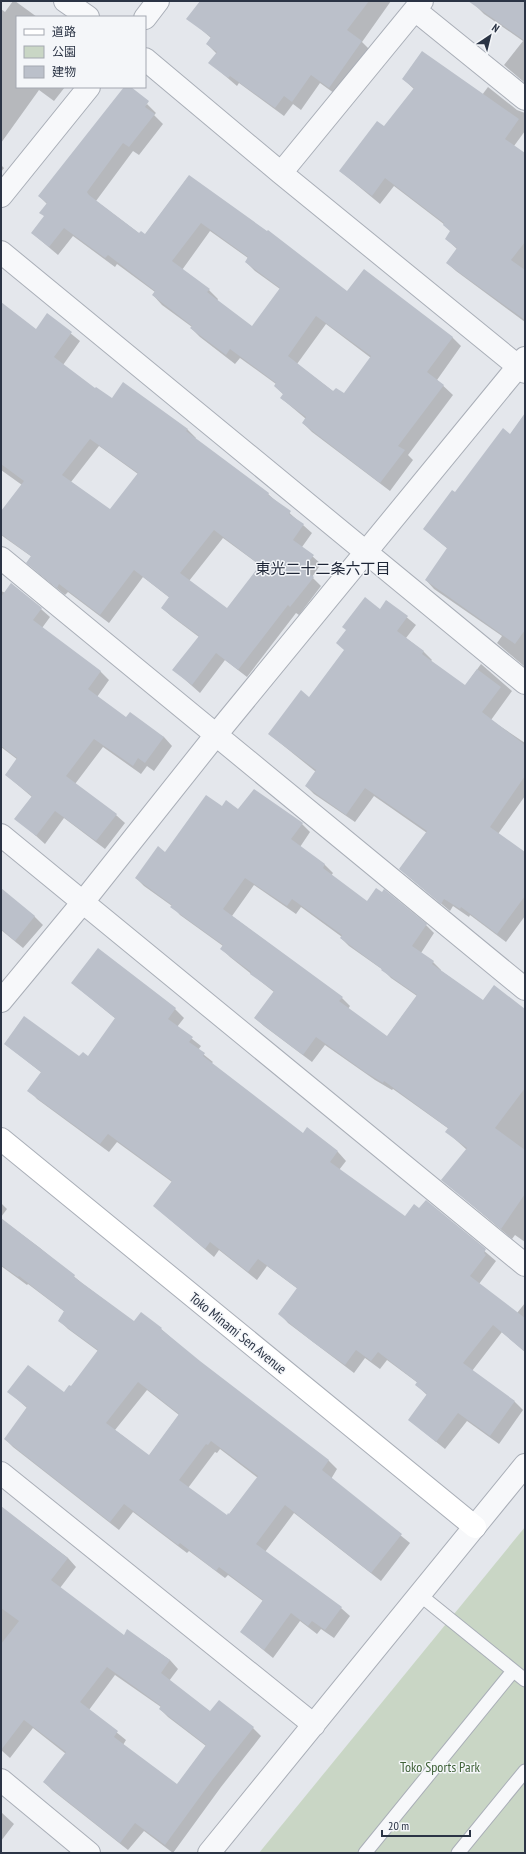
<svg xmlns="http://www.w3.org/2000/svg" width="526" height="1854" viewBox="0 0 526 1854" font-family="'PT Sans Narrow','Noto Sans JP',sans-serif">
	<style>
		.green { fill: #c9d6c5 }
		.shadow { fill: #0003; fill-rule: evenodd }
		.building { fill: #bbc0ca; fill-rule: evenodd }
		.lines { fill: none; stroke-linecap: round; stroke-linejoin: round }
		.lane-casing { stroke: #a9aeb7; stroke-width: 15 }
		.street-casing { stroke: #a9aeb7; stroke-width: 24 }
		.secondary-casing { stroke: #a9aeb7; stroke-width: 24 }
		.lane { stroke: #f7f8fa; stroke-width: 13 }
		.street { stroke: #f7f8fa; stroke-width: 22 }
		.secondary { stroke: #fff; stroke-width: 22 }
		.labels { text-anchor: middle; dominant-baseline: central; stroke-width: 3; stroke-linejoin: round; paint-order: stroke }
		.street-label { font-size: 14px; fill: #2b3445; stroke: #f4f6f9 }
		.park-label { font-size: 14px; fill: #3f6138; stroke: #f4f6f9 }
		.neighbourhood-label { font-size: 15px; fill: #1d2536; stroke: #f4f6f9 }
	</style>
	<rect width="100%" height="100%" fill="#e4e7ec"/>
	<path class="green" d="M525 1527V1853H259Z"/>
	<path class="shadow" d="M13 1H15L37 17H17V87H65L54 101 39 90 1 143V9L5 12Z
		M201 1H391L362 42 370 50 338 96 320 83 301 110 293 104 284 116 239 83 237 86 210 63 217 54 207 44 211 38 188 18Z
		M479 1H525V83L504 65 523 41 484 14 476 6Z
		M403 79 482 95 488 87 517 110 525 113V131L514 146 525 155V322L456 271 447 263 457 249 446 239 451 232 445 225 394 186 380 204 340 171 384 128 414 89Z
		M147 104 156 113 154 115 163 124 139 155 133 151 96 201 140 234 145 235 189 176 348 293 452 337 461 346 437 380 453 395 408 455 413 460 390 491 312 432 303 423 306 419 281 398 284 395 275 386 276 384 240 358 235 364 200 337 191 328 192 327 162 305 153 295 155 292 117 264 115 267 73 236 58 255 32 233 45 217 47 204 39 196ZM210 231 248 258 246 262 255 271 280 289 253 328 217 301 218 299 209 290 182 270ZM326 324 371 358 344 395 334 392 297 364Z
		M1 165 4 168 1 172Z
		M1 303 36 330 48 315 80 341 63 365 95 390 112 399 187 429 196 438 195 439 268 494 312 533 302 547 321 564 312 577 321 586 299 615 296 613 247 677 225 660 200 693 174 670 199 637 171 616 162 608 170 598 143 577 109 623 68 592 65 595 36 571 32 557 1 535V513L22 485 1 470ZM99 446 138 474 110 511 71 482ZM223 538 261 566 228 610 189 581Z
		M525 432V667L497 643 502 636 434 589 426 580 448 549 424 529 511 435Z
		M1 591 41 609 50 617 42 628 100 671 109 680 97 697 126 719 164 737 172 746 154 771 147 766 141 774 103 747 75 784 116 815 125 823 105 849 64 818 45 844 16 818 32 797 6 775 18 760 1 747Z
		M387 601 416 625 406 638 424 652 432 660 430 662 465 686 481 664 512 691 491 720 525 743V796L498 834 525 862V916L506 942 470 915 469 917 453 906 450 911 400 869 427 833 374 796 355 822 314 794 306 786 316 772 269 734 310 698Z
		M222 807 302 824 310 832 300 847 325 865 333 873 331 876 367 902 426 925 434 933 421 953 433 962 441 970V971L483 1001 525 1010V1242L515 1235 512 1239 443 1180 467 1150 447 1132 449 1129 393 1089 392 1090 375 1080 325 1045 312 1062 264 1026 255 1018 274 992 230 957 222 949 223 946 180 915 172 906 144 886 136 878ZM254 885 296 914 301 907 342 937 341 938 349 946 383 970 391 978 417 996 387 1037 348 1009 350 1006 342 998 232 916Z
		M1 892 34 916 43 925 23 948 1 930Z
		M72 983 175 1009 184 1018 177 1027 201 1046 198 1050 213 1062 211 1064 303 1135 308 1129 338 1152 346 1161 339 1170 405 1218 419 1209 426 1201 496 1261 479 1284 517 1313 525 1303V1352L502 1332 472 1371 515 1402 523 1410 499 1444 467 1421 445 1449 409 1420 427 1395 416 1385 418 1383 387 1360 380 1369 365 1358 354 1373 288 1323 280 1314 298 1289 267 1266 257 1280 219 1250 214 1257 154 1206 172 1182 117 1142 109 1152 37 1099 29 1090 42 1073 5 1044 80 1058 88 1057 116 1019Z
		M1 1203 7 1209 1 1217Z
		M1 1219 40 1248 83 1284 135 1323 141 1314 161 1329 199 1362 329 1461 337 1469 331 1479 410 1543 381 1581 294 1513 265 1552 341 1608 350 1616 334 1638 321 1629 317 1634 300 1621 273 1658 241 1632 263 1601 228 1575 225 1578 189 1551 187 1553 133 1512 119 1530 13 1447 5 1439 27 1408 9 1392 64 1393 71 1388 98 1351 68 1329 59 1320 65 1312 28 1284 27 1285 1 1266ZM147 1390 179 1415 149 1456 115 1430ZM220 1449 258 1478 227 1517 188 1488 215 1452 217 1453Z
		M1 1507 68 1558 76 1567 60 1588 124 1636 128 1631 170 1660 178 1669 169 1681 211 1713 253 1728 261 1736 221 1787 173 1853 144 1831 128 1850 52 1790 44 1782 66 1754 33 1728 10 1758 1 1750ZM115 1675 161 1707 160 1709 168 1717 206 1746 177 1785 123 1745 126 1740 89 1710Z
		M1 1812 14 1824 1 1841Z"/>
	<path class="building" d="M200 1H369L347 30 362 41 329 88 311 75 292 102 284 96 275 108 230 76 228 78 208 63 217 52 206 44 211 37 186 19Z
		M468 1H525V41Z
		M422 51 519 119 505 139 525 153V242L511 260 525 270V320L446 263 457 248 445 239 450 231 443 225 444 223 385 178 372 196 339 171 377 121 384 126 414 88 402 79Z
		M124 87H131L149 101 145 107 155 114 129 147 123 143 87 192 89 195 139 233 141 231 145 234 189 175 267 231 268 230 347 291 364 269 453 337 427 372 444 385 398 446 405 450 380 483 302 423 306 417 280 398 283 394 274 386 276 383 230 349 226 355 190 328 192 326 152 295 155 291 108 255 105 258 64 228 49 247 31 233 44 216 39 213 47 203 38 196ZM201 223 248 257 245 262 280 288 252 326 207 292 210 289 172 261ZM316 316 371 356 344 393 336 388 333 391 288 356Z
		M1 302 36 329 47 313 72 332 54 357 95 388 96 387 112 398 123 382 188 429 186 431 269 493 268 495 291 511 289 514 304 524 293 540 314 555 303 569 314 577 290 607 288 605 238 670 216 653 192 685 172 670 199 636 161 608 169 597 134 570 100 615 59 584 57 588 26 563 31 556 1 534V511L24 481 1 464ZM90 439 138 473 110 509 62 475ZM214 530 260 565 227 608 180 573Z
		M525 413V630L515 644 425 580 447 548 423 529 452 490 455 492 503 428 510 434Z
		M11 583 42 608 33 620 101 671 88 689 126 717 130 712 164 737 145 763 138 758 133 766 94 739 66 776 117 814 96 841 55 811 36 836 14 819 32 796 5 775 17 758 1 746V597Z
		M365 597 380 609 386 600 408 616 397 631 424 651 422 654 465 685 477 669 501 687 482 712 525 745V776L490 827 525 852V896L497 934 461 907 460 909 444 899 441 904 399 869 427 831 365 788 346 815 305 786 316 770 268 734 301 690 309 697 344 650 336 643 346 630 342 627Z
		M254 789 303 823 291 839 325 864 323 868 367 901 376 888 382 892 384 889 427 924 412 946 434 961 432 964 483 1000 494 985 525 1009V1088L495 1128 525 1150V1194L501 1229 441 1180 467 1148 445 1132 448 1128 384 1081 383 1083 365 1072 316 1037 303 1055 254 1018 274 991 250 974 251 972 220 949 223 945 170 907 172 905 135 878 158 846 165 852 206 795 222 806 226 800 238 809ZM245 878 287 906 292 899 342 935 340 938 382 969 381 970 417 995 387 1036 339 1001 343 997 223 909Z
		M1 888 35 916 15 941 1 929Z
		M98 948 176 1008 168 1019 193 1037 189 1042 205 1053 203 1056 303 1133 307 1127 338 1151 330 1162 405 1216 414 1204 419 1208 426 1200 486 1249 484 1253 486 1255 470 1276 525 1318V1352L493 1325 463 1363 515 1401 490 1436 458 1413 436 1442 408 1420 427 1394 415 1385 417 1382 378 1352 371 1361 356 1350 345 1365 313 1342 278 1314 297 1288 258 1259 248 1272 210 1242 205 1249 153 1206 172 1181 108 1134 100 1144 27 1091 41 1072 4 1044 24 1016 79 1056 83 1052 88 1056 115 1018 71 983Z
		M1 1218 75 1275 74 1277 134 1321 141 1312 162 1328 161 1329 200 1361 329 1460 322 1470 402 1534 371 1573 285 1505 256 1544 342 1607 325 1630 312 1621 308 1626 291 1613 264 1650 240 1632 263 1600 219 1567 216 1571 180 1543 178 1545 124 1504 110 1522 4 1439 27 1407 7 1392 28 1365 64 1392 69 1385 71 1386 98 1350 58 1321 64 1311 19 1276 18 1277 1 1265ZM138 1382 179 1414 149 1455 106 1423ZM211 1441 258 1476 229 1514 228 1513 227 1515 179 1480 206 1444 208 1445Z
		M1 1506 68 1558 51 1580 124 1635 127 1629 170 1660 161 1673 210 1711 219 1700 254 1727 213 1779 165 1845 135 1823 120 1843 43 1782 66 1752 24 1720 1 1750V1644L19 1621 1 1608ZM107 1667 161 1706 159 1709 206 1745 177 1784 114 1737 118 1731 80 1702Z"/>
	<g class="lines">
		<g class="lane-casing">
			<path id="lane" d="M420 1595 525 1680
				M365 1853 513 1671
				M458 1853 525 1771"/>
		</g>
		<g class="street-casing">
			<path id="street" d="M65 1 88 17
				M415 10 525 99
				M145 18 158 1
				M145 59 281 173 525 372
				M281 173 422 1
				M1 196 89 87
				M1 252 525 683
				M1 558 525 989
				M1 835 525 1265
				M1 1001 83 902 215 736 525 358
				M1 1473 314 1725
				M1 1780 89 1853
				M209 1853 525 1465"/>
		</g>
		<g class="secondary-casing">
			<path id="secondary" d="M1 1139 475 1527"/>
		</g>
		<use href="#lane" class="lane"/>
		<use href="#street" class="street"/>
		<use href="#secondary" class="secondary"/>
	</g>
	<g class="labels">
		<g class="street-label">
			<text transform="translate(238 1333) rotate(39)">Toko Minami Sen Avenue</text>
		</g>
		<g class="park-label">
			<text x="440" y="1767">Toko Sports Park</text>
		</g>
		<g class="neighbourhood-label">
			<text x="323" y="568">東光二十二条六丁目</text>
		</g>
	</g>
	<rect width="526" height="1854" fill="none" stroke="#2b3445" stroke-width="4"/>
	<rect x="16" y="16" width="130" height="72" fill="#f4f6f9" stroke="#a4a8b1"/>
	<rect x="24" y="29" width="20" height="6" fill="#ffffff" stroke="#a4a8b1"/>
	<text x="52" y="36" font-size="12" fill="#2b3445">道路</text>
	<rect x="24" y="46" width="20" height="12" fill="#c9d6c5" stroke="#a4a8b1"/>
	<text x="52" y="56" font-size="12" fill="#2b3445">公園</text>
	<rect x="24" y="66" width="20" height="12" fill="#bbc0ca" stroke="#a4a8b1"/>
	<text x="52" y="76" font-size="12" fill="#2b3445">建物</text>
	<g transform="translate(490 36) rotate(35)" stroke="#f4f6f9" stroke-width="3" paint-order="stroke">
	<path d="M0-3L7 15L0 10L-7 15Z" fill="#2b3445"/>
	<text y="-6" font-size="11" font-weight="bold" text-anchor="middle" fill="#2b3445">N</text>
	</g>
	<path d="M382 1830v6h88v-6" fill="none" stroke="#2b3445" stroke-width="2"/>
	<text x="388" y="1830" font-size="12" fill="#2b3445" stroke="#f4f6f9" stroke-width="3" paint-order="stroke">20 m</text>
</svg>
